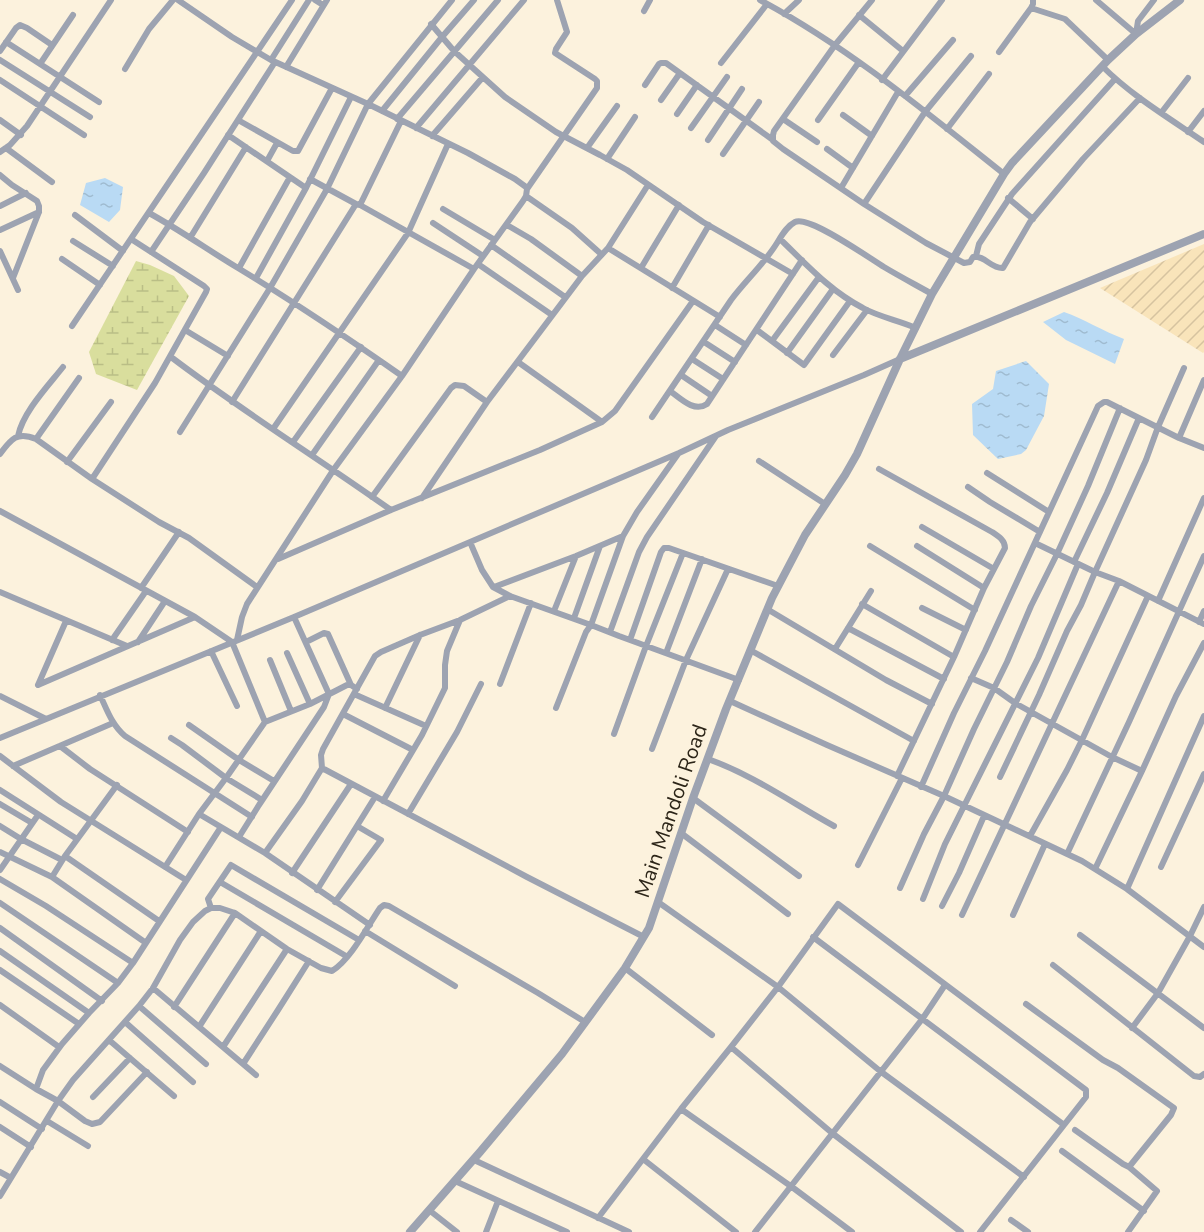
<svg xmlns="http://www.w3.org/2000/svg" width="1204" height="1232" viewBox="0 0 1204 1232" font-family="'Nunito Sans',sans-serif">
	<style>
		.industrial { fill: url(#industrial-furrows) }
		.wetland { fill: url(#wetland-marsh) }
		.water { fill: url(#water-ripples) }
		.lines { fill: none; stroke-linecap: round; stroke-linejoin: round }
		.minor { stroke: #9da3b1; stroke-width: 6 }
		.tertiary { stroke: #9da3b1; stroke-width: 8 }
		.labels { text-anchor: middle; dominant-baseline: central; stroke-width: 4.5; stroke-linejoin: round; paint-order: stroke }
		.street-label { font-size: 21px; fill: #2c2518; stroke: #fcf2dd }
	</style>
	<defs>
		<pattern id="industrial-furrows" width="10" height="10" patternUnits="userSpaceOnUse" patternTransform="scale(1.5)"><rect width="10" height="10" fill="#f9e4ba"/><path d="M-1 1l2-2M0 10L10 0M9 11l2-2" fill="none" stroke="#d6c39f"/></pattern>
		<pattern id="wetland-marsh" width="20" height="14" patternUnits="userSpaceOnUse" patternTransform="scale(1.5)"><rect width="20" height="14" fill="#d9de9d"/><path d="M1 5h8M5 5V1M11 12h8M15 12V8" fill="none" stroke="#babe86"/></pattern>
		<pattern id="water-ripples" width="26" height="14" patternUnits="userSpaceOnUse" patternTransform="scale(1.5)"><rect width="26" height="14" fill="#b9daf4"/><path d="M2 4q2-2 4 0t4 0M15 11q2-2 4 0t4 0" fill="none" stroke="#9fbbd0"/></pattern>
	</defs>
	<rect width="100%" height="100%" fill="#fcf2dd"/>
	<path class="industrial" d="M1204 244V352L1203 353 1100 288Z"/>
	<path class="wetland" d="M136 261 150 265 174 276 189 296 137 390 96 374 89 352Z"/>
	<path class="water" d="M105 178 123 187 120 210 109 222 80 205 86 183Z
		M1064 312C1084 319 1103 331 1124 339L1115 364 1066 340 1043 322Z
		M1026 361 1049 384 1044 416 1026 450 1021 454 998 459 973 435 972 404 993 389 996 371Z"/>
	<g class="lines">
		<path class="minor" d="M178 0 232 37 271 60 368 104 468 153 515 179 526 187 527 189 526 196 523 201 474 269 402 376 334 469 247 604 242 617 237 640
			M315 0 323 5
			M760 0C848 47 926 112 1004 174
			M872 0 835 45 774 131 773 135V141L783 149 864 204 926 243 964 263 970 262 973 257C985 255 991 269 1003 268L1030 222 1083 159 1140 98
			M1096 0 1136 34 1138 21 1154 0
			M1031 8 1065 19 1108 60
			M644 11 650 0
			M784 14 799 0
			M859 15 903 51
			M431 24 454 51 505 97 556 132 600 155 627 170 703 222 793 274
			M6 42 99 102
			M0 51 16 28 20 25 27 28 52 45
			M999 52 1031 8 1033 4V0
			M0 60 90 117
			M271 60 309 0
			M721 63 767 4
			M40 64 73 15
			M1102 66C1132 96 1169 118 1204 142
			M286 67 327 0
			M125 69 149 29 173 0
			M0 80 84 135
			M882 80 942 0
			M645 85 659 64 661 63H666L773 140
			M905 96 953 40
			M661 100 680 73
			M382 111 442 37 474 0
			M1161 113 1188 78
			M677 114 697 85
			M843 115 872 136
			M397 119 498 0
			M783 119 817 142
			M0 120 21 135
			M238 120 293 151H298L332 88
			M818 120 859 62
			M416 128 524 0
			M691 128 727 77
			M947 129 989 74
			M1188 132 1204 111
			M228 135 306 188
			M432 136 483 77
			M708 140 742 89
			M6 148 52 182
			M587 148 617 106
			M827 149 853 168
			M0 152 10 145 27 126 111 0
			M723 154 759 102
			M607 159 635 117
			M267 161 277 143
			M0 175 12 185 37 201 39 206V212L13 278
			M310 179 356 204
			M841 188 898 92
			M527 189 597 88V81L595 79 555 53 556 49 567 32 557 0
			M526 196 572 228 601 254
			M1008 198 1033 219
			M864 204 925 112 971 56
			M360 205 474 269
			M0 206 26 193
			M443 209 495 240
			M149 213C180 230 208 250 238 268 294 302 349 339 402 376
			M75 215 123 251
			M433 223 483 256
			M507 225 531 239 582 276
			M0 230 39 212
			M190 238 246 147
			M780 239C806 264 830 291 863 308 879 317 898 320 916 328
			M73 241 113 266
			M491 245 565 297
			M608 248 720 317
			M0 251 18 290
			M151 252 204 173 275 62
			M976 256 979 244 1012 194 1115 79
			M62 259 100 285
			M478 264 552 315
			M239 268 290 177
			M641 268 679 205
			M256 278 306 188 351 97
			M672 288 709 225
			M715 325 746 345
			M72 326 292 0
			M185 330 228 356
			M757 330 804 365 850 301
			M772 341 819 277
			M704 342 735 362
			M787 353 833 289
			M833 355 867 310
			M171 357C242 411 318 458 391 510
			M692 359 723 379
			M518 362 602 422
			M681 375 712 396
			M670 391C680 398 694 413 707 404L802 260
			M232 402 356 204 360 205 401 121
			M652 417 731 300C746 280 764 264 777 243 782 235 787 226 795 222 809 215 869 258 884 267 899 276 916 285 932 294
			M273 429 408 233 448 144
			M180 432 270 288 327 189 368 104 452 0
			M18 436C23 412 48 386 63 367
			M1179 438 1204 380
			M36 439 79 378
			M293 442 361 347
			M0 454C11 439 17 431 36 439L92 479 159 522 189 538 257 587
			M312 455 379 360
			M759 461 825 504
			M67 462 111 402
			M879 469 992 532C998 536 1005 540 1005 548L984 588 954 657 897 776
			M987 473 1049 512
			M92 479 155 383 206 292 207 289 204 286 131 239
			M968 487 990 502 1040 532
			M372 497 451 388 455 385 464 386 487 402
			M422 498 487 402 582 276 608 248 648 185
			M0 511 195 617 232 642 265 722 310 704 347 685H351L357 689
			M922 527 994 569
			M470 542 482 570 493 587 510 596 591 625 619 636 739 680
			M1035 543 1095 572 1119 581 1204 624
			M870 546 975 610
			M917 546 984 588
			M278 559 391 510 540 450 602 422 615 411 693 301
			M1074 562 1107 493 1139 418
			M494 587 576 556 623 536
			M141 588 179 532
			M0 592 127 646
			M1158 601 1204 498
			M862 604 954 657
			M922 608 966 630
			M767 609 886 680 932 704
			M554 611 576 556
			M574 618 600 546
			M1199 622 1204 611
			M848 628 944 679
			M610 632 639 552 647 537 716 436
			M112 640 146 591
			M630 640 661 552 664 548H669L778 586
			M138 642 165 601
			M306 642 324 633 328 634 351 685
			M835 649 871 591
			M750 650 914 741
			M211 651 237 706
			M287 653 310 704
			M666 653 702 559
			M270 660 291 711
			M971 678 994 688 1015 703 1112 757 1142 771
			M500 684 531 603
			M38 685 195 617
			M38 685 66 621
			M354 694 426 726
			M100 695C107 710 112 725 125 736L252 817
			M0 696 46 719
			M730 701 827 745 944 796 1082 861 1127 889 1204 947
			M385 708 420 635
			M556 708 586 632 591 625 623 536 637 512 678 454
			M343 714 413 750
			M189 725 239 760 274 781
			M614 734 646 646 683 553
			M0 738 294 617 679 453 728 430 864 375 900 359
			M171 738 182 745 226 778 262 800
			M60 746 90 769 188 832
			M652 749 686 660 728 569
			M0 756 61 802 186 880
			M708 759C753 775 792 803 834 826
			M13 766 113 723
			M322 768 527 877 644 937
			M1000 777 1039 695 1067 631 1081 605 1095 572 1146 460 1158 427 1184 368
			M921 787 954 713 985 651 1098 406 1104 402H1107L1179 438 1204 448
			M0 790 77 839
			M693 798 799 876
			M383 801 422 735 445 688V665L447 651 460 620
			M0 804 32 823
			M199 814 265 853 370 925
			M408 814 457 732 481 684
			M0 826 21 839 62 860
			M681 833 788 914
			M1030 836 1067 770 1082 740 1148 596
			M239 837 259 805 324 707 329 694 294 617
			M0 852 52 877 146 943
			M265 853 302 801 322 768 321 755 323 749 375 656 381 652 420 635 460 620 510 596
			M1067 854 1129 722 1204 556
			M65 856 159 921
			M858 865 902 778
			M165 867 199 814 226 778 265 722
			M1161 867 1204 774
			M1095 869 1142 771 1176 696 1204 643
			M0 870 38 815
			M292 873 351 784
			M52 877 65 856 117 785
			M0 879 46 906 133 963
			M220 882 346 956
			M900 888 924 834 944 796 974 729 1007 662 1031 606 1057 554 1088 486 1120 408
			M1127 889 1204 716
			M317 890 375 797
			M923 899 945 844 1038 658 1078 564
			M335 902 381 840 357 826
			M658 902 778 987 880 1071 1024 1177
			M0 903 118 983
			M942 906 959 873 984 816
			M211 908 208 899 231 865 359 940
			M962 915 1119 581
			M1013 915 1045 844
			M0 928 102 1001
			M365 931 455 986
			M1080 935 1204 1028
			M813 937 1064 1125
			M0 951 89 1013
			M1053 965 1194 1076 1200 1077 1204 1074
			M625 968 712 1035
			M0 970 79 1024
			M153 988 256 1075
			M1026 1004 1103 1060 1118 1068 1174 1108 1171 1115 1129 1167
			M0 1005 59 1047
			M139 1006 206 1064
			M174 1007 235 913
			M125 1022 193 1082
			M199 1027 261 931
			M1132 1028 1158 993 1190 936 1204 907
			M109 1040 174 1096
			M223 1047 287 949
			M731 1047 832 1133 961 1232
			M243 1064 278 1010 309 961
			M0 1066 36 1089 58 1101 85 1121 92 1124 100 1122 147 1072
			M36 1089 43 1070 62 1044 89 1013 118 983 133 963 221 827
			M93 1097 130 1058
			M0 1102 42 1129
			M681 1109 792 1187 852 1232
			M47 1121 88 1146
			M0 1127 31 1147
			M1075 1130 1123 1164 1129 1167 1157 1191 1128 1232
			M1062 1151 1144 1211
			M643 1159 736 1232
			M474 1160 629 1232
			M0 1172 11 1178
			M455 1181 567 1232
			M0 1196 58 1101 73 1080 139 1006 153 988 180 940 193 922 205 911 211 908H220L235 913 287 949 321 968 332 971C351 959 367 927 380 908L384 905 389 906 538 993 585 1022
			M429 1210 457 1232
			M598 1218 681 1109 731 1047 778 987 838 904 1086 1090V1097L980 1232
			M1011 1220 1028 1232
			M486 1232 498 1201
			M755 1232 923 1018 945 985"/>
		<path class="tertiary" d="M900 359 1204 234
			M410 1232 480 1152 562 1054 625 968 649 928 693 798 726 709 772 598 805 535 845 475 857 454 900 359 932 294 1004 174 1012 163 1108 60 1136 34 1180 0"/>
	</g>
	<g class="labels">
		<g class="street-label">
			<text transform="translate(671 811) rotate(-71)">Main Mandoli Road</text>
		</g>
	</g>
</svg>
